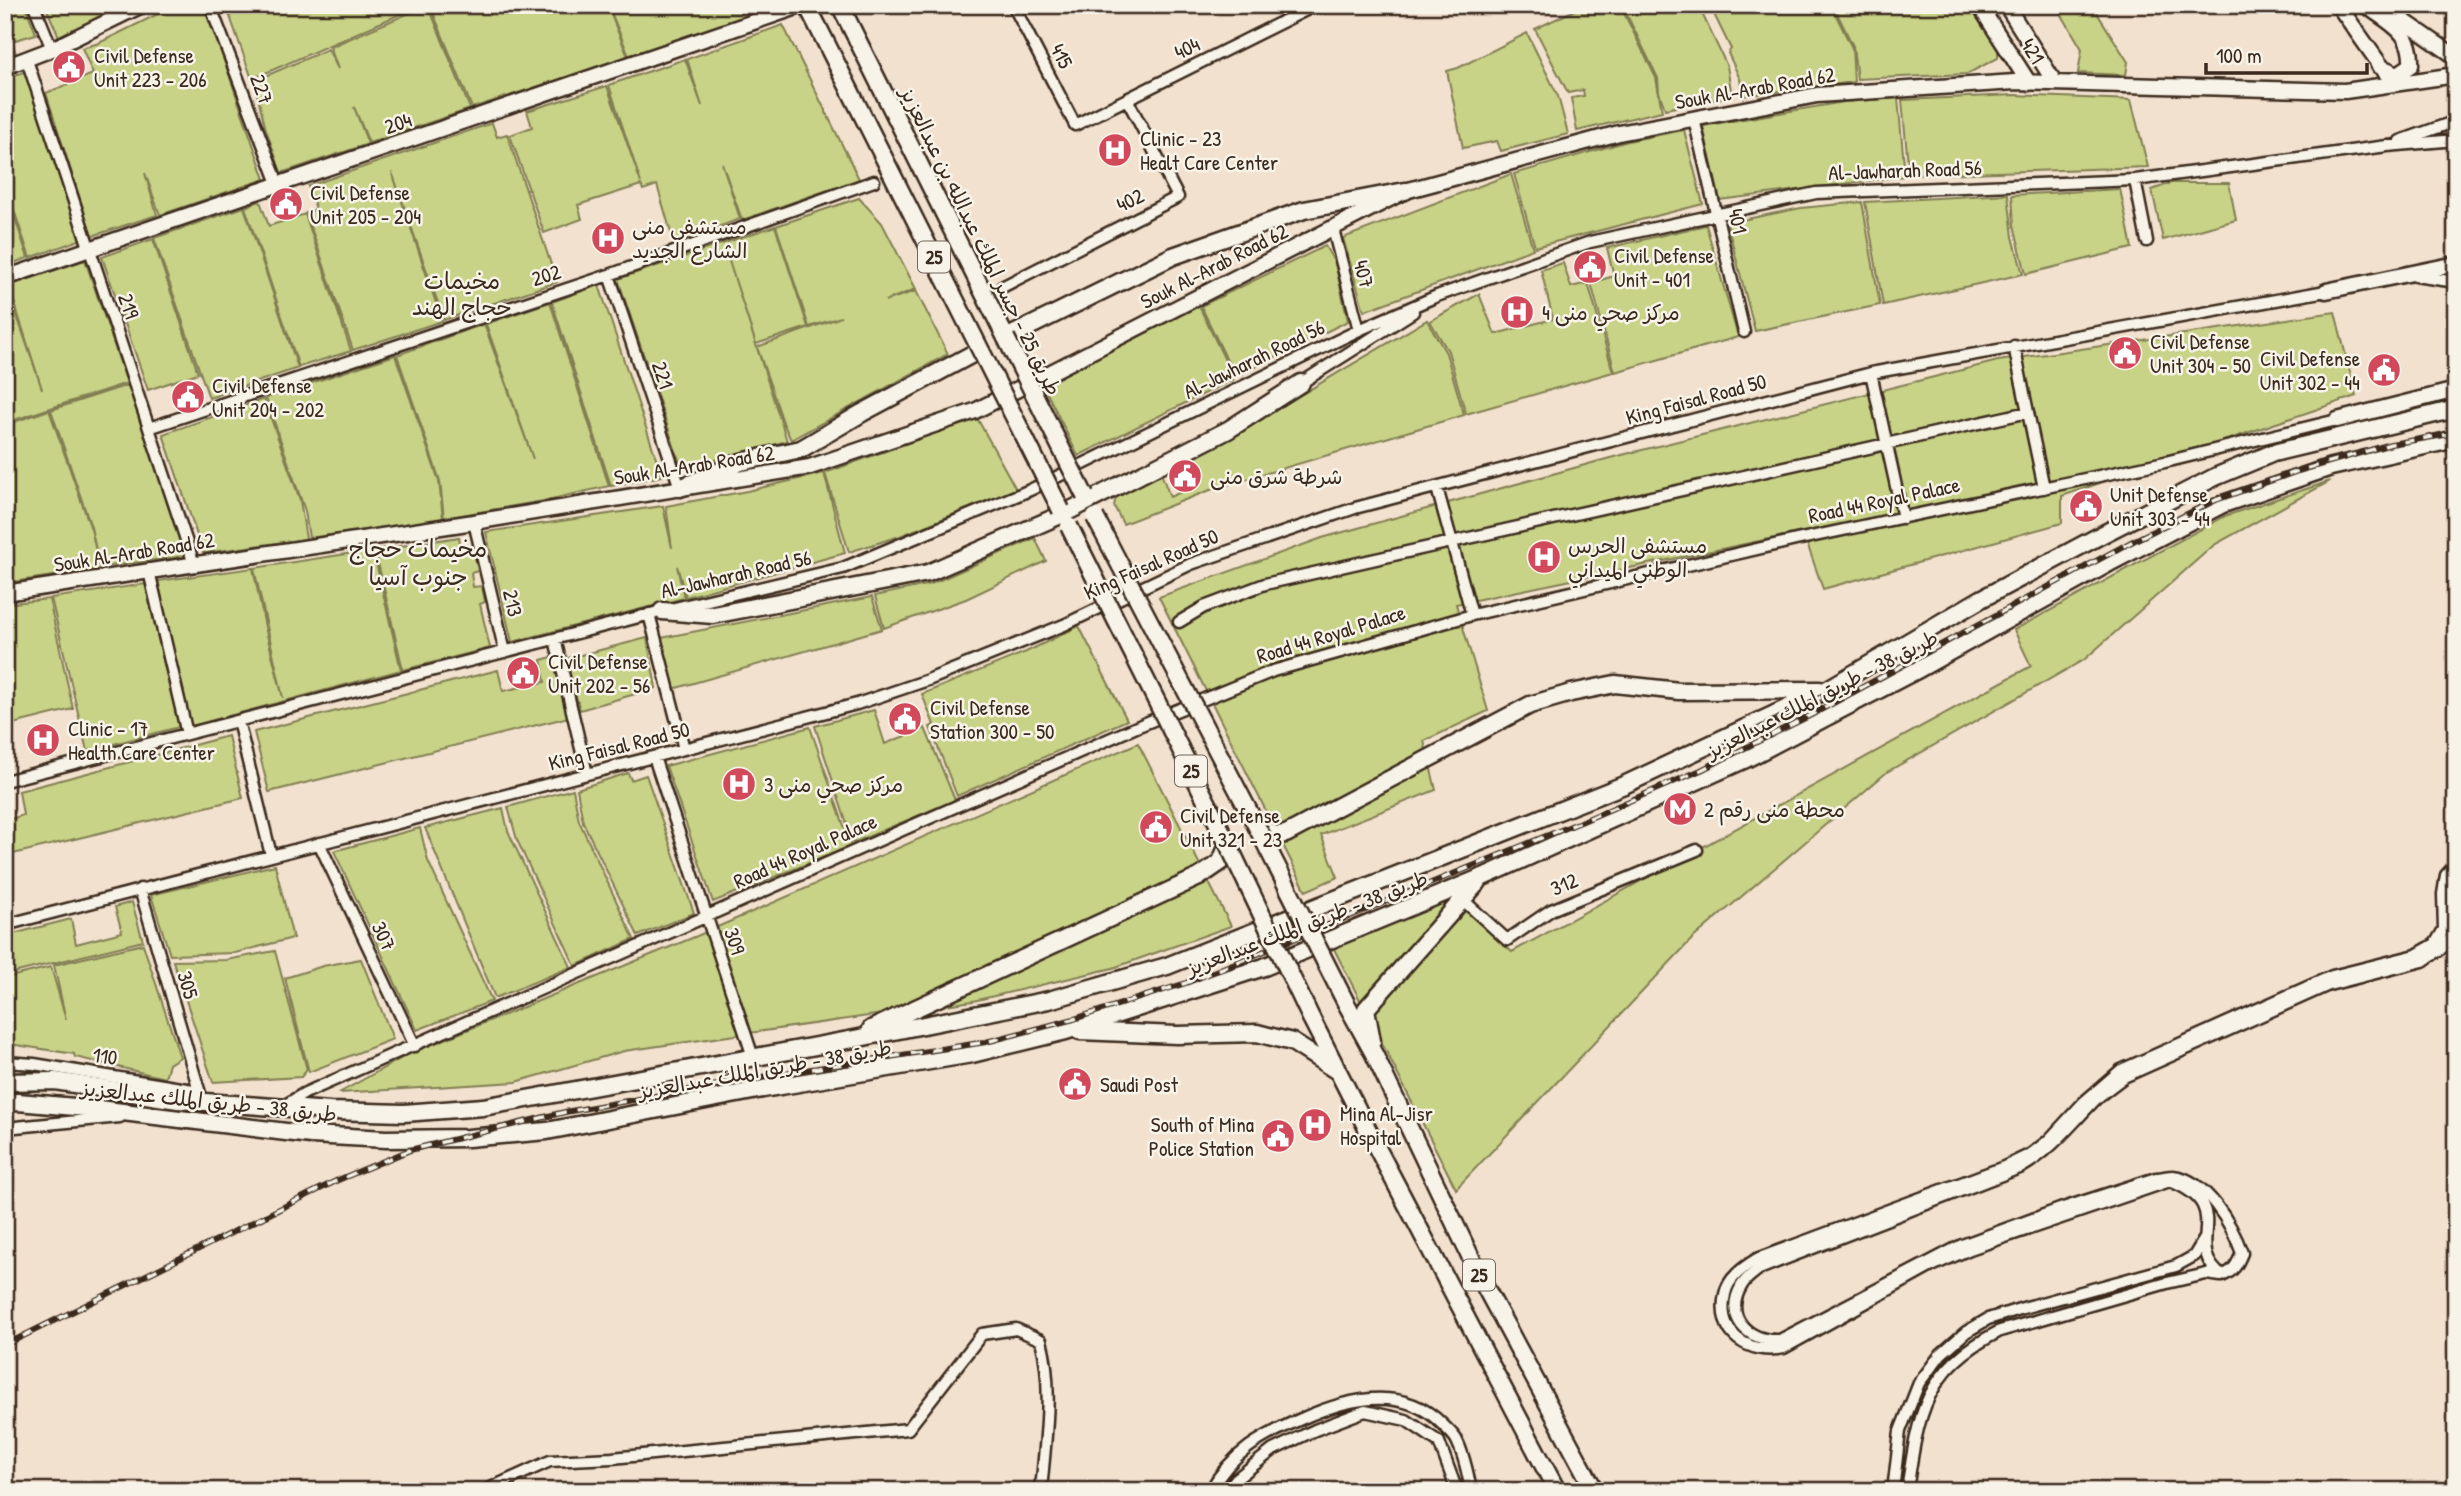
<svg xmlns="http://www.w3.org/2000/svg" width="2461" height="1496" viewBox="0 0 2461 1496" font-family="'Patrick Hand','Playpen Sans Arabic',sans-serif">
	<style>
		.green { fill: #c8d387; stroke: #827e52; stroke-width: 2 }
		.lines { fill: none; stroke-linecap: round; stroke-linejoin: round }
		.street-casing { stroke: #3b2a1e; stroke-width: 15 }
		.secondary-casing { stroke: #3b2a1e; stroke-width: 19 }
		.primary-casing { stroke: #3b2a1e; stroke-width: 21 }
		.street { stroke: #f7f3e8; stroke-width: 10 }
		.secondary { stroke: #f7f3e8; stroke-width: 14 }
		.primary { stroke: #f7f3e8; stroke-width: 16 }
		.rail-casing { stroke: #3b2a1e; stroke-width: 6 }
		.rail { stroke: #f7f3e8; stroke-width: 3.5; stroke-dasharray: 10; stroke-linecap: butt }
		.primary-bridge-casing { stroke: #3b2a1e; stroke-width: 21; stroke-linecap: butt }
		.primary-bridge { stroke: #f7f3e8; stroke-width: 16 }
		.labels { text-anchor: middle; dominant-baseline: central; stroke-width: 5; stroke-linejoin: round; paint-order: stroke }
		.shield { fill: #f7f3e8; stroke: #73665b; stroke-width: 2 }
		.shield-label { font-size: 19px; font-weight: bold; fill: #3b2a1e }
		.street-label { font-size: 21px; fill: #3b2a1e; stroke: #f7f3e8 }
		.poi-label { font-size: 21px; fill: #3b2a1e; stroke: #f7f3e8; text-anchor: start }
		.neighbourhood-label { font-size: 23px; fill: #3b2a1e; stroke: #f7f3e8 }
		.quarter-label { font-size: 24px; fill: #3b2a1e; stroke: #f7f3e8 }
	</style>
	<rect width="100%" height="100%" fill="#f2e1cf"/>
	<filter id="ink" filterUnits="userSpaceOnUse"><feTurbulence type="fractalNoise" baseFrequency=".0143" numOctaves="2"/><feDisplacementMap in="SourceGraphic" scale="14" xChannelSelector="R" yChannelSelector="G"/><feConvolveMatrix kernelMatrix="1 2 1 2 8 2 1 2 1" color-interpolation-filters="sRGB"/></filter>
	<g filter="url(#ink)">
		<path class="green" d="M5 5H25L36 34 12 41 16 54 5 57Z
			M45 5H129L59 37Z
			M176 5H205L265 179 160 215 145 173 157 215 92 236 46 93 93 74 82 48 99 43Z
			M226 5H421L252 79Z
			M428 5 470 109 369 143 354 107 368 144 281 173 265 126 254 81 328 49 338 69 330 47Z
			M430 5H607L628 57 472 108Z
			M608 5H773L774 7 629 56Z
			M1585 5H1620L1656 78 1662 111 1577 131 1571 98 1584 96 1583 90 1568 93 1535 29Z
			M1622 5H1698L1727 66 1732 96 1665 109 1659 92 1658 78Z
			M1719 5H1831L1852 48 1854 82 1743 96 1740 79 1728 53 1731 49 1712 10Z
			M1833 5H1971L1998 45V58L1967 74 1857 79 1853 46Z
			M2056 5H2092L2128 62 2126 75 2078 73 2082 49Z
			M783 25 859 179 742 220 722 163 740 219 674 243 657 185 643 190 641 185 578 205 582 219 544 233 510 135 532 127 527 111 607 86 641 183 609 85 685 59 702 106 687 59Z
			M1527 33 1558 96 1568 134 1501 151 1497 141 1463 148 1447 71 1458 68Z
			M27 71 82 239 30 258 5 183V78Z
			M2014 95 2131 100 2148 167 1909 175 1902 100Z
			M1898 98 1905 176 1720 200 1703 126 1844 102Z
			M492 123 497 137 507 134 557 282 444 320 392 172 442 321 353 350 306 213 316 209 308 186Z
			M1684 130 1703 204 1535 247 1514 174 1628 141Z
			M1511 174 1533 249 1364 311 1343 238Z
			M2171 183H2229L2236 220 2163 240 2152 190Z
			M5 188 28 258 5 266Z
			M2120 189 2132 248 2026 274 2014 225 2012 195Z
			M2008 194 2013 237 2023 274 1883 305 1865 202Z
			M859 198 882 223 916 289 885 301 916 291 948 354 791 440 784 425 757 347 841 317 809 327 776 226Z
			M260 201 269 226 305 214 351 351 299 367 245 207Z
			M1862 202 1880 305 1755 331 1727 223 1801 208Z
			M244 207 298 368 209 398 154 238Z
			M1706 225 1738 337 1615 372 1591 283 1614 276 1607 248Z
			M775 226 808 327 756 344 727 255 787 441 682 469 618 279Z
			M153 239 198 373 148 390 102 257Z
			M1325 246 1335 263 1348 321 1235 377 1201 306Z
			M85 260 127 383 5 423V287H7L42 389 9 286Z
			M1563 263 1571 287 1588 283 1613 372 1466 414 1448 351 1430 321 1479 294 1495 334 1553 319 1541 270Z
			M599 285 662 476 611 486 552 302Z
			M550 302 609 486 543 501 444 518 440 481 397 355 484 324 533 459 486 324Z
			M1199 306 1234 379 1078 456 1043 385Z
			M2335 312 2356 396 2062 496V523L1823 589 1803 532 1456 604 1488 711 1424 741 1436 790 1321 835 1338 877 1306 891 1159 597 1322 538 1610 458 1998 361Z
			M1427 320 1446 353 1464 415 1213 489 1123 524 1114 506 1116 497 1161 473 1170 497 1201 483 1193 459Z
			M395 355 439 481 443 519 309 538 305 511 266 398Z
			M128 385 185 556 104 567 96 550 91 527 51 410Z
			M264 399 300 500 306 539 203 553 163 434Z
			M49 410 91 529 100 569 5 583V425Z
			M977 418 1016 489 900 536 849 552 825 473Z
			M824 473 845 553 686 597 677 566 684 598 512 642 486 532 663 506 672 548 666 506 747 491Z
			M2330 481 2214 545 2085 659 1887 772 1692 939 1456 1189 1332 945 1451 896 1512 952 2031 666 2014 630 2225 516Z
			M459 537 461 550 473 549 478 571 471 573 473 587 482 586 485 602 480 604 490 648 403 670 375 550Z
			M1035 538 1046 561 966 599 884 628 875 596 931 584Z
			M373 550 401 670 191 726 158 581 253 568 265 627 283 698 254 568Z
			M145 584 179 727 87 751 51 598Z
			M872 597 882 629 673 689 661 638Z
			M49 599 73 709 5 726V604Z
			M1079 626 1127 720 957 796 930 727 934 725 922 694 1026 652Z
			M647 638 656 688 580 710 565 659Z
			M556 656 569 717 269 792 254 732 498 670 503 691 545 682 541 660Z
			M874 710 885 744 925 728 955 800 853 843 815 726Z
			M810 727 851 846 713 902 666 766Z
			M228 736 243 798 5 856V821L23 815 19 791Z
			M1138 743 1231 926 1113 968 973 1001 624 1051 516 1082 339 1093 411 1053 697 936Z
			M628 773 631 780 646 775 694 913 638 936 583 822 577 789Z
			M573 789 579 821 634 939 575 966 517 840 508 807Z
			M503 808 508 831 571 967 495 998 425 828Z
			M420 828 428 861 492 1001 417 1030 334 851Z
			M275 865 293 938 235 953 170 955 151 895Z
			M132 902 143 941 5 975V936L71 919 76 944 122 932 115 907Z
			M143 944 180 1057 169 1064 165 1078 75 1057 74 1054 16 1045 5 1046V978L51 967 66 1020 54 965Z
			M275 951 307 1070 301 1077 213 1082 173 961 226 960Z
			M361 959 393 1039 309 1072 285 978 323 966Z"/>
		<g class="lines">
			<g class="street-casing">
				<path id="street" d="M34 5 52 49
					M210 5 279 186
					M1013 5 1075 125 1316 5
					M27 60 194 564
					M1694 119 1744 332
					M2400 141 2456 121
					M2135 180 2147 241
					M1333 229 1359 330
					M609 275 680 488
					M2415 276 2456 282
					M1002 287 1178 197 1127 99
					M2014 346 2044 488
					M1871 373 1903 518
					M1301 383 1413 312
					M149 428 609 275 874 181
					M1437 488 1472 615
					M474 522 505 652
					M149 571 187 734
					M649 614 684 749
					M1179 622 1204 607 1265 584 2028 412
					M555 639 587 774
					M238 721 271 855
					M654 757 753 1057
					M5 781 662 611 843 568 1030 490 1359 330 1437 296 1590 242 1816 193 2135 180 2387 146 2456 140
					M319 843 415 1046
					M2456 864 2446 875 2443 894 2444 929 2435 944 2416 955 2332 976 2121 1070 2084 1102 2048 1141 2031 1154 2004 1167 1757 1259C1744 1267 1728 1278 1725 1294 1716 1335 1749 1355 1784 1348L1932 1266 1970 1249 2170 1181C2239 1208 2180 1244 2222 1276 2234 1271 2237 1265 2242 1253 2232 1225 2206 1179 2173 1176 2168 1176 2161 1178 2156 1178L2060 1209 1962 1245 1780 1340C1747 1342 1723 1316 1742 1285 1746 1278 1753 1274 1759 1269L2022 1167C2053 1149 2072 1123 2097 1098 2105 1091 2115 1084 2124 1077L2329 985 2423 961 2441 949 2456 933
					M140 889 202 1100
					M1462 899 1507 940 1551 910 1697 850
					M5 925 857 704 928 680 1064 625 1191 564 1355 508 1871 373 2326 291
					M5 1062 34 1064 199 1091
					M282 1107 305 1093 1141 725 1273 671 1472 615 1796 540 2165 462 2337 420
					M5 1128 120 1117
					M484 1491 550 1461 612 1458 908 1429 982 1334 1016 1329 1041 1340C1053 1385 1046 1434 1042 1480L1037 1491
					M1210 1491C1232 1452 1262 1436 1301 1419 1345 1399 1402 1384 1441 1423 1446 1428 1452 1433 1456 1439 1464 1454 1468 1474 1471 1491
					M1227 1491 1236 1479 1273 1450 1315 1430 1365 1411 1406 1420 1439 1442 1457 1491
					M1893 1491 1900 1431 1919 1383 1941 1354 1966 1332 1988 1319 2023 1308 2176 1266 2194 1256 2205 1238
					M1907 1491C1918 1413 1925 1369 2000 1331L2167 1283 2206 1274 2221 1276"/>
			</g>
			<g class="secondary-casing">
				<path id="secondary" d="M1979 5 2029 83
					M2006 5 2055 83
					M2338 5 2386 73
					M2365 5C2389 23 2413 31 2411 65L2398 74 2379 66
					M2381 5 2456 57
					M5 67 52 49 142 5
					M5 278 803 5
					M2326 291 2456 264
					M2337 420 2456 390
					M5 593 474 522 810 467 975 411 1405 191 1619 133 1817 95 2015 82 2345 91 2456 75"/>
			</g>
			<g class="primary-casing">
				<path id="primary" d="M840 5 1006 338 1173 256 1304 210 1405 191
					M680 488 741 462 801 449 862 413 980 350
					M662 611 713 615 928 573 1063 514 1228 430 1301 383
					M1256 825 1275 835 1286 834 1530 705 1571 693 1615 684 1679 691 1820 690
					M1346 1003 1374 1054 1483 1283 1595 1491
					M1311 1018 1376 1146 1557 1491
					M871 1029 1199 877 1221 862 1228 844
					M1079 1031 1177 1035 1257 1033 1292 1042 1337 1071
					M1372 1041 1366 1009 1478 882
					M5 1082 55 1081 178 1100 330 1111 404 1113 483 1107 854 1039 1049 1000 1167 966 1624 785 1826 690 1981 599 2103 534 2215 477 2273 453 2456 409
					M5 1103 18 1102 98 1109 311 1135 386 1139 468 1138 547 1131 763 1089 972 1054 1066 1031 1264 967 1483 877 1746 759 1915 671 2109 563 2223 504 2331 467 2456 439"/>
			</g>
			<use href="#street" class="street"/>
			<use href="#secondary" class="secondary"/>
			<use href="#primary" class="primary"/>
			<g class="rail-casing">
				<path id="rail" d="M1723 747 1845 685
					M5 1345 338 1180 410 1150 565 1112 773 1075 986 1042 1074 1019 1186 983 1583 821 1701 770 1811 715 2135 540 2216 500 2298 471 2391 444 2456 433"/>
			</g>
			<use href="#rail" class="rail"/>
			<g class="primary-bridge-casing">
				<path id="primary-bridge" d="M807 5 1061 510
					M1006 338 1085 496
					M1095 517 1256 825 1346 1003
					M1069 526 1228 844 1311 1018"/>
			</g>
			<use href="#primary-bridge" class="primary-bridge"/>
		</g>
	</g>
	<defs>
		<g id="civic-disc" transform="scale(1.75)"><circle r="9.5" fill="#d1495b" stroke="#f7f3e8"/><path d="M-.6-6.5H3V-4.5H.6V-3L4-1V1h2V6H-6V1h2V-1L-.6-3ZM-1.2 2.5V6h2.4V2.5Z" fill="#fff"/></g>
		<g id="hospital-disc" transform="scale(1.75)"><circle r="9.5" fill="#d1495b" stroke="#f7f3e8"/><path d="M-5-5h3v3.5h4V-5h3V5h-3V1.5h-4V5h-3Z" fill="#fff"/></g>
		<g id="metro-disc" transform="scale(1.75)"><circle r="9.5" fill="#d1495b" stroke="#f7f3e8"/><path d="M-5.5 5V-5H-3L0 0L3-5H5.5V5H3V-.5L0 4L-3-.5V5Z" fill="#fff"/></g>
	</defs>
	<g fill-rule="evenodd">
		<use href="#civic-disc" x="69" y="67"/>
		<use href="#hospital-disc" x="1115" y="150"/>
		<use href="#civic-disc" x="286" y="204"/>
		<use href="#hospital-disc" x="608" y="238"/>
		<use href="#civic-disc" x="1590" y="267"/>
		<use href="#hospital-disc" x="1517" y="312"/>
		<use href="#civic-disc" x="2125" y="353"/>
		<use href="#civic-disc" x="2384" y="370"/>
		<use href="#civic-disc" x="188" y="397"/>
		<use href="#civic-disc" x="1185" y="476"/>
		<use href="#civic-disc" x="2086" y="506"/>
		<use href="#hospital-disc" x="1544" y="557"/>
		<use href="#civic-disc" x="523" y="673"/>
		<use href="#civic-disc" x="905" y="719"/>
		<use href="#hospital-disc" x="43" y="740"/>
		<use href="#hospital-disc" x="739" y="784"/>
		<use href="#metro-disc" x="1680" y="809"/>
		<use href="#civic-disc" x="1156" y="827"/>
		<use href="#civic-disc" x="1075" y="1084"/>
		<use href="#hospital-disc" x="1315" y="1125"/>
		<use href="#civic-disc" x="1278" y="1136"/>
	</g>
	<g class="labels">
		<g class="shield">
			<rect x="918" y="241.5" width="32" height="31" rx="5"/>
			<rect x="1175" y="755.5" width="32" height="31" rx="5"/>
			<rect x="1463" y="1259.5" width="32" height="31" rx="5"/>
		</g>
		<g class="shield-label">
			<text x="934" y="257">25</text>
			<text x="1191" y="771">25</text>
			<text x="1479" y="1275">25</text>
		</g>
		<g class="street-label">
			<text transform="translate(1187 48) rotate(-26)">404</text>
			<text transform="translate(2033 51) rotate(58)">421</text>
			<text transform="translate(1062 56) rotate(63)">415</text>
			<text transform="translate(1755 88) rotate(-10)">Souk Al-Arab Road 62</text>
			<text transform="translate(262 89) rotate(70)">227</text>
			<text transform="translate(398 123) rotate(-19)">204</text>
			<text transform="translate(1905 170) rotate(-2)">Al-Jawharah Road 56</text>
			<text transform="translate(1130 200) rotate(-27)">402</text>
			<text transform="translate(1738 221) rotate(77)">401</text>
			<text transform="translate(981 241) rotate(64)">طريق 25 - جسر الملك عبدالله بن عبدالعزيز</text>
			<text transform="translate(1214 266) rotate(-27)">Souk Al-Arab Road 62</text>
			<text transform="translate(1364 274) rotate(75)">407</text>
			<text transform="translate(546 275) rotate(-18)">202</text>
			<text transform="translate(129 306) rotate(71)">219</text>
			<text transform="translate(1254 359) rotate(-26)">Al-Jawharah Road 56</text>
			<text transform="translate(663 375) rotate(71)">221</text>
			<text transform="translate(1696 399) rotate(-15)">King Faisal Road 50</text>
			<text transform="translate(694 465) rotate(-9)">Souk Al-Arab Road 62</text>
			<text transform="translate(1884 500) rotate(-12)">Road 44 Royal Palace</text>
			<text transform="translate(134 552) rotate(-9)">Souk Al-Arab Road 62</text>
			<text transform="translate(1151 564) rotate(-24)">King Faisal Road 50</text>
			<text transform="translate(736 574) rotate(-13)">Al-Jawharah Road 56</text>
			<text transform="translate(513 603) rotate(77)">213</text>
			<text transform="translate(1331 634) rotate(-17)">Road 44 Royal Palace</text>
			<text transform="translate(1822 694) rotate(-27)">طريق 38 - طريق الملك عبدالعزيز</text>
			<text transform="translate(619 746) rotate(-14)">King Faisal Road 50</text>
			<text transform="translate(805 851) rotate(-24)">Road 44 Royal Palace</text>
			<text transform="translate(1564 884) rotate(-23)">312</text>
			<text transform="translate(1307 923) rotate(-21)">طريق 38 - طريق الملك عبدالعزيز</text>
			<text transform="translate(384 936) rotate(65)">307</text>
			<text transform="translate(735 941) rotate(72)">309</text>
			<text transform="translate(188 985) rotate(74)">305</text>
			<text transform="translate(105 1056) rotate(9)">110</text>
			<text transform="translate(765 1069) rotate(-10)">طريق 38 - طريق الملك عبدالعزيز</text>
			<text transform="translate(209 1101) rotate(6)">طريق 38 - طريق الملك عبدالعزيز</text>
		</g>
		<g class="poi-label">
			<text x="94" y="55">Civil Defense<tspan x="94" dy="24">Unit 223 - 206</tspan></text>
			<text x="1140" y="138">Clinic - 23<tspan x="1140" dy="24">Healt Care Center</tspan></text>
			<text x="310" y="192">Civil Defense<tspan x="310" dy="24">Unit 205 - 204</tspan></text>
			<text x="632" y="226">مستشفى منى<tspan x="632" dy="24">الشارع الجديد</tspan></text>
			<text x="1614" y="255">Civil Defense<tspan x="1614" dy="24">Unit - 401</tspan></text>
			<text x="1542" y="312">مركز صحي منى 4</text>
			<text x="2150" y="341">Civil Defense<tspan x="2150" dy="24">Unit 304 - 50</tspan></text>
			<text x="2360" y="358" text-anchor="end">Civil Defense<tspan x="2360" dy="24">Unit 302 - 44</tspan></text>
			<text x="212" y="385">Civil Defense<tspan x="212" dy="24">Unit 204 - 202</tspan></text>
			<text x="1210" y="476">شرطة شرق منى</text>
			<text x="2110" y="494">Unit Defense<tspan x="2110" dy="24">Unit 303 - 44</tspan></text>
			<text x="1568" y="545">مستشفى الحرس<tspan x="1568" dy="24">الوطني الميداني</tspan></text>
			<text x="548" y="661">Civil Defense<tspan x="548" dy="24">Unit 202 - 56</tspan></text>
			<text x="930" y="707">Civil Defense<tspan x="930" dy="24">Station 300 - 50</tspan></text>
			<text x="68" y="728">Clinic - 17<tspan x="68" dy="24">Health Care Center</tspan></text>
			<text x="764" y="784">مركز صحي منى 3</text>
			<text x="1704" y="809">محطة منى رقم 2</text>
			<text x="1180" y="815">Civil Defense<tspan x="1180" dy="24">Unit 321 - 23</tspan></text>
			<text x="1100" y="1084">Saudi Post</text>
			<text x="1340" y="1113">Mina Al-Jisr<tspan x="1340" dy="24">Hospital</tspan></text>
			<text x="1254" y="1124" text-anchor="end">South of Mina<tspan x="1254" dy="24">Police Station</tspan></text>
		</g>
		<g class="neighbourhood-label">
			<text x="462" y="280">مخيمات<tspan x="462" dy="26">حجاج الهند</tspan></text>
		</g>
		<g class="quarter-label">
			<text x="418" y="548">مخيمات حجاج<tspan x="418" dy="28">جنوب آسيا</tspan></text>
		</g>
	</g>
	<rect width="2461" height="1496" fill="none" stroke="#f7f3e8" stroke-width="28"/>
	<rect x="14" y="14" width="2433" height="1468" fill="none" stroke="#3b2a1e" stroke-width="2.5" filter="url(#ink)"/>
	<path d="M2206 63v10h161v-10" fill="none" stroke="#3b2a1e" stroke-width="3.5"/>
	<text x="2216" y="63" font-size="21" fill="#3b2a1e" stroke="#f7f3e8" stroke-width="5" paint-order="stroke">100 m</text>
</svg>
